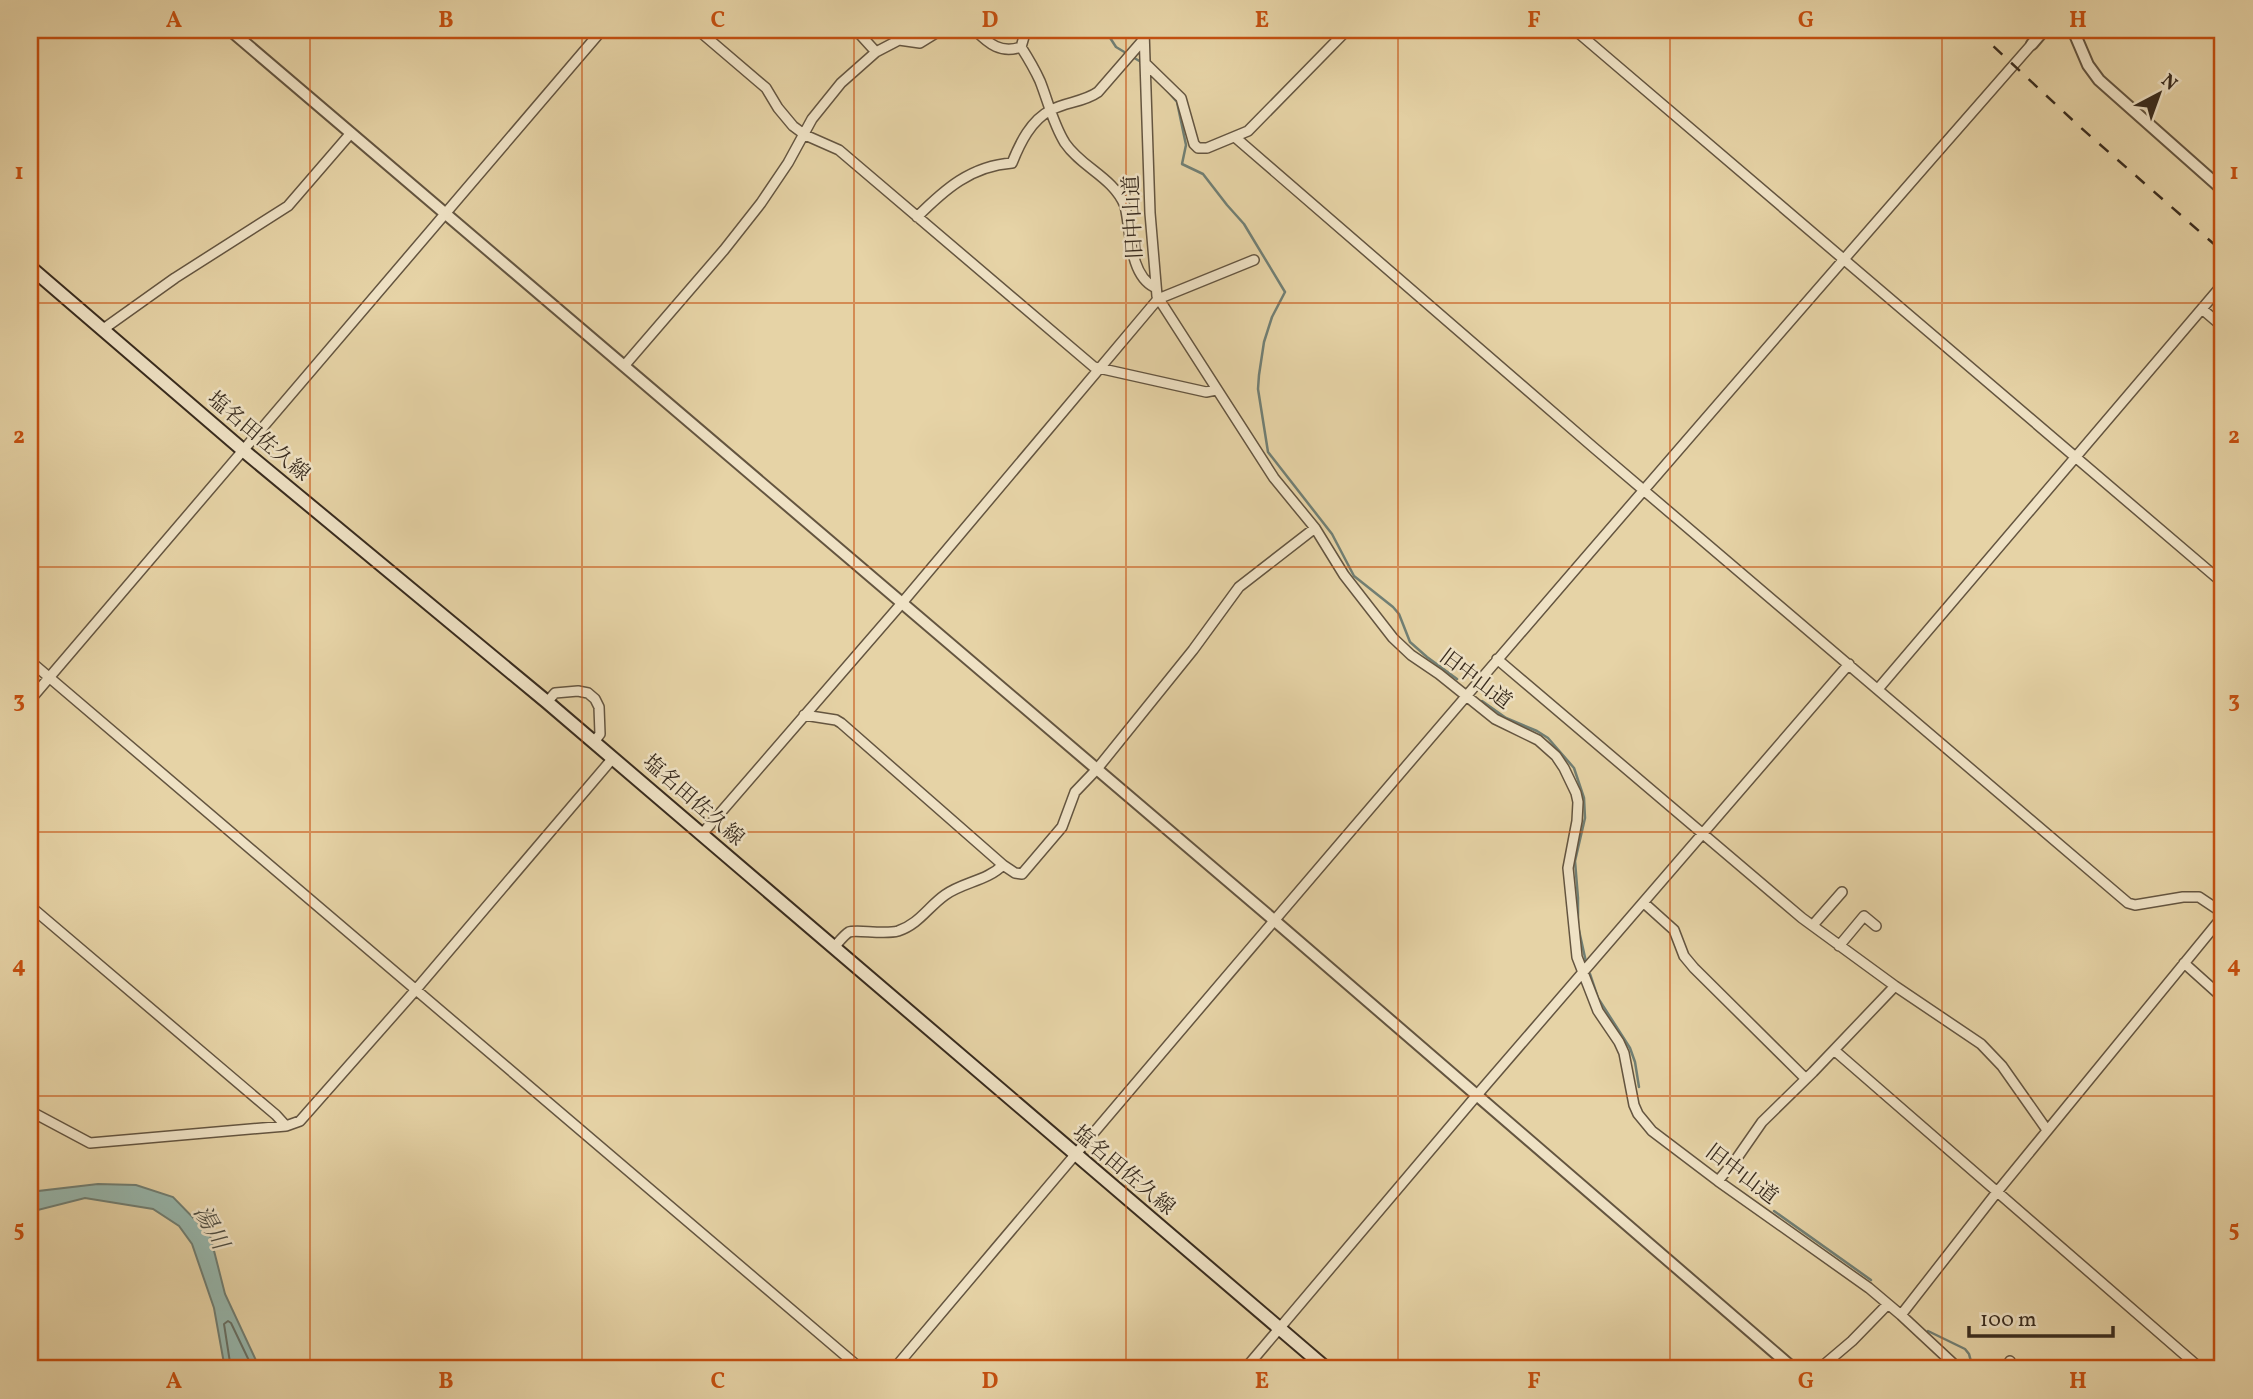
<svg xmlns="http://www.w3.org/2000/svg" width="2253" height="1399" viewBox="0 0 2253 1399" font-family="Vollkorn,'Noto Serif JP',serif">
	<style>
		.water { fill: #97b7ad; stroke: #717f74; stroke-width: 2 }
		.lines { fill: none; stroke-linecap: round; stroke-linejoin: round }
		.shore { stroke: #687166; stroke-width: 2 }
		.stream { stroke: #717f74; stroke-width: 2.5 }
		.minor-casing { stroke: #645540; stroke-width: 12 }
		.tertiary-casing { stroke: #645540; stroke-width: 14 }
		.secondary-casing { stroke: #382b1e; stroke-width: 16 }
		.minor { stroke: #efe2c5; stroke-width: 9 }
		.tertiary { stroke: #efe2c5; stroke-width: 10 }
		.secondary { stroke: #efe2c5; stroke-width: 12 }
		.rail { stroke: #382b1e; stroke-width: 2.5; stroke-dasharray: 12 12; stroke-linecap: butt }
		.grid { fill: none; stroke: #c55010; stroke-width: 2; stroke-opacity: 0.55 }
		.labels { text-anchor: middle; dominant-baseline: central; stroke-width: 5; stroke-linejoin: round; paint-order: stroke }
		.street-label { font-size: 21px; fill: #382b1e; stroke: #efe2c5 }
		.water-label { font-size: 23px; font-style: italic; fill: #504e42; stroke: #efe2c5 }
		.neatline { fill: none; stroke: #c55010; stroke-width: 2.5 }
		.grid-label { font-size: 23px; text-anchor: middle; font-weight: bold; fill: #c55010 }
	</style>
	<rect width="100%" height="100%" fill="#e6d3a6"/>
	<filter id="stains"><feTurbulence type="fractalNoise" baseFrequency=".00286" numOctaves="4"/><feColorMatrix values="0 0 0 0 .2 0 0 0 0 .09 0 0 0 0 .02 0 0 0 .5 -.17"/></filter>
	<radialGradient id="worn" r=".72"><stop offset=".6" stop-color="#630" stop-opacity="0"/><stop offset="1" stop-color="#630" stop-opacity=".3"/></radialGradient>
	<path class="water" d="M98 1184 136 1185 173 1197 210 1235 225 1294 260 1369H225L214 1308 192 1244 179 1226 153 1209 85 1198 30 1212V1192Z"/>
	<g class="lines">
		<path class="shore" d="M231 1369 224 1324 228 1321 231 1323 253 1369"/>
		<path class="stream" d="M1105 30 1116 47 1141 62
			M1164 87 1177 102 1186 145 1182 164 1203 174 1227 205 1244 224 1285 292 1272 317 1264 342 1259 375 1258 389 1268 452 1332 534 1354 576 1393 607 1399 614 1410 642 1427 657 1457 679
			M1482 701 1506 718 1537 731 1548 738 1574 768 1584 798 1585 818 1575 861 1578 898V926L1586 962
			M1590 974 1598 998 1630 1048 1635 1062 1639 1087
			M1774 1211 1871 1280
			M1928 1331 1965 1349 1969 1354 1973 1369"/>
		<g class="minor-casing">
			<path id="minor" d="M698 30 766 88 778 108 793 126 805 135 839 150 1094 367 1206 392 1216 390
				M856 30 876 52
				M975 30C989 44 1001 54 1021 47
				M1026 30 1021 47C1028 58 1035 70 1040 81 1048 101 1053 124 1065 143 1082 168 1113 177 1125 206 1131 231 1129 274 1154 287
				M1144 30 1150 213 1157 296 1274 478 1315 528 1344 575 1393 638 1411 655 1439 674 1495 719 1538 740 1556 756 1564 768 1576 793 1578 802 1577 821 1568 868 1577 957 1598 1011 1619 1042 1624 1053 1634 1105 1638 1114 1652 1131 1718 1181 1869 1288 1901 1315 1959 1369
				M1575 30 2223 583
				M1145 63 1181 98 1194 144 1198 148H1207L1248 131 1347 30
				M1236 138 1593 447 2128 903 2135 905 2183 897H2199L2223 913
				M917 217C945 189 971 166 1012 163 1020 143 1031 120 1051 110 1066 102 1084 102 1098 92L1144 39
				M2202 309 2223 327
				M102 330 175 278 288 206 351 133
				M624 366 724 250 761 203 788 163 812 119 841 83 876 52 899 40 920 43 941 30
				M1497 659 1802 918 1895 986 1981 1044 2002 1066 2047 1130
				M30 661 861 1369
				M1878 689 2223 284
				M30 700 602 30
				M547 702 555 693 578 691 588 693 595 699 599 707 600 734 594 742
				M804 715 836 720 841 723 1003 865
				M702 834 902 603 1158 299 1254 260
				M1644 903 1674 930 1684 956 1694 968 1805 1078
				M30 906 276 1115 286 1126
				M1813 925 1842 892
				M1839 946 1864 916 1876 926
				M834 947C838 943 844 935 849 932 856 929 884 935 898 931 919 924 928 907 945 895 963 882 987 881 1003 865L1015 873 1022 874 1062 827 1075 792 1097 769 1193 650 1239 587 1315 528
				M2184 963 2223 998
				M1834 1050 2201 1369
				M30 1111 90 1143 286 1126 300 1121 413 993 613 758
				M1718 1181 1737 1158 1762 1122 1813 1072 1895 986
				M1901 1315 1997 1192 2223 916
				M894 1369C1269 924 1648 482 2032 44
				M1245 1369 1477 1095 1849 664
				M1819 1369 1852 1341 1888 1304
				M2006 1369 2010 1361"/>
		</g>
		<g class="tertiary-casing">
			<path id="tertiary" d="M230 30 1275 921 1794 1369
				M2073 30 2088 65 2099 80 2223 190
				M2032 44 2044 30"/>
		</g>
		<g class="secondary-casing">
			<path id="secondary" d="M30 267 244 451 547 702 1327 1369"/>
		</g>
		<use href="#minor" class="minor"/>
		<use href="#tertiary" class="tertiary"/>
		<use href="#secondary" class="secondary"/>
		<path class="rail" d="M1976 30 2080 127 2223 252"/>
	</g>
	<path class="grid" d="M310 30V1369M582 30V1369M854 30V1369M1126 30V1369M1398 30V1369M1670 30V1369M1942 30V1369M30 303H2223M30 567H2223M30 832H2223M30 1096H2223"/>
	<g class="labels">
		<g class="street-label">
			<text transform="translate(1134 217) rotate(-93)">旧中山道</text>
			<text transform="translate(258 437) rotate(40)">塩名田佐久線</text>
			<text transform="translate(1475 680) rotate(37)">旧中山道</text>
			<text transform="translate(693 801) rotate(41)">塩名田佐久線</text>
			<text transform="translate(1123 1171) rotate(40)">塩名田佐久線</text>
			<text transform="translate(1741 1175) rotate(37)">旧中山道</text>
		</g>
		<g class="water-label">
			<text transform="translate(210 1228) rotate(61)">湯川</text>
		</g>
	</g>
	<rect width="2253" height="1399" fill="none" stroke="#e6d3a6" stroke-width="77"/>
	<g transform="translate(2159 94) rotate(41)" stroke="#efe2c5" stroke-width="5" paint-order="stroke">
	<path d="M0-5L12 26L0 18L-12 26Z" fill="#382b1e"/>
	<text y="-10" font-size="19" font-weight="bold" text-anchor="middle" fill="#382b1e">N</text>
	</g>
	<path d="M1969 1326v10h144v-10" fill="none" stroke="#382b1e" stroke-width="3.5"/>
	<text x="1980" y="1326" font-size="21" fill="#382b1e" stroke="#efe2c5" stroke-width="5" paint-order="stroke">100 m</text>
	<rect x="38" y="38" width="2176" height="1322" class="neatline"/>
	<g class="grid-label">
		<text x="174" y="27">A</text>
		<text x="446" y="27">B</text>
		<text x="718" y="27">C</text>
		<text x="990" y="27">D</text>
		<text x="1262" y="27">E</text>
		<text x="1534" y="27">F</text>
		<text x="1806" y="27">G</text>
		<text x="2078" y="27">H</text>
		<text x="19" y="179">1</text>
		<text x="2234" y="179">1</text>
		<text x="19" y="443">2</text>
		<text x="2234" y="443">2</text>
		<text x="19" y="707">3</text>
		<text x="2234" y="707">3</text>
		<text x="19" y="972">4</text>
		<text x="2234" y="972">4</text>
		<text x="19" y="1236">5</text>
		<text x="2234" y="1236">5</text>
		<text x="174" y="1388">A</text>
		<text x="446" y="1388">B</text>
		<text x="718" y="1388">C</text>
		<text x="990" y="1388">D</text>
		<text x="1262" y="1388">E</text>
		<text x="1534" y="1388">F</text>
		<text x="1806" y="1388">G</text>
		<text x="2078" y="1388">H</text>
	</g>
	<rect width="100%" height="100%" filter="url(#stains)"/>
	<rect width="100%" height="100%" fill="url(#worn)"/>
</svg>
